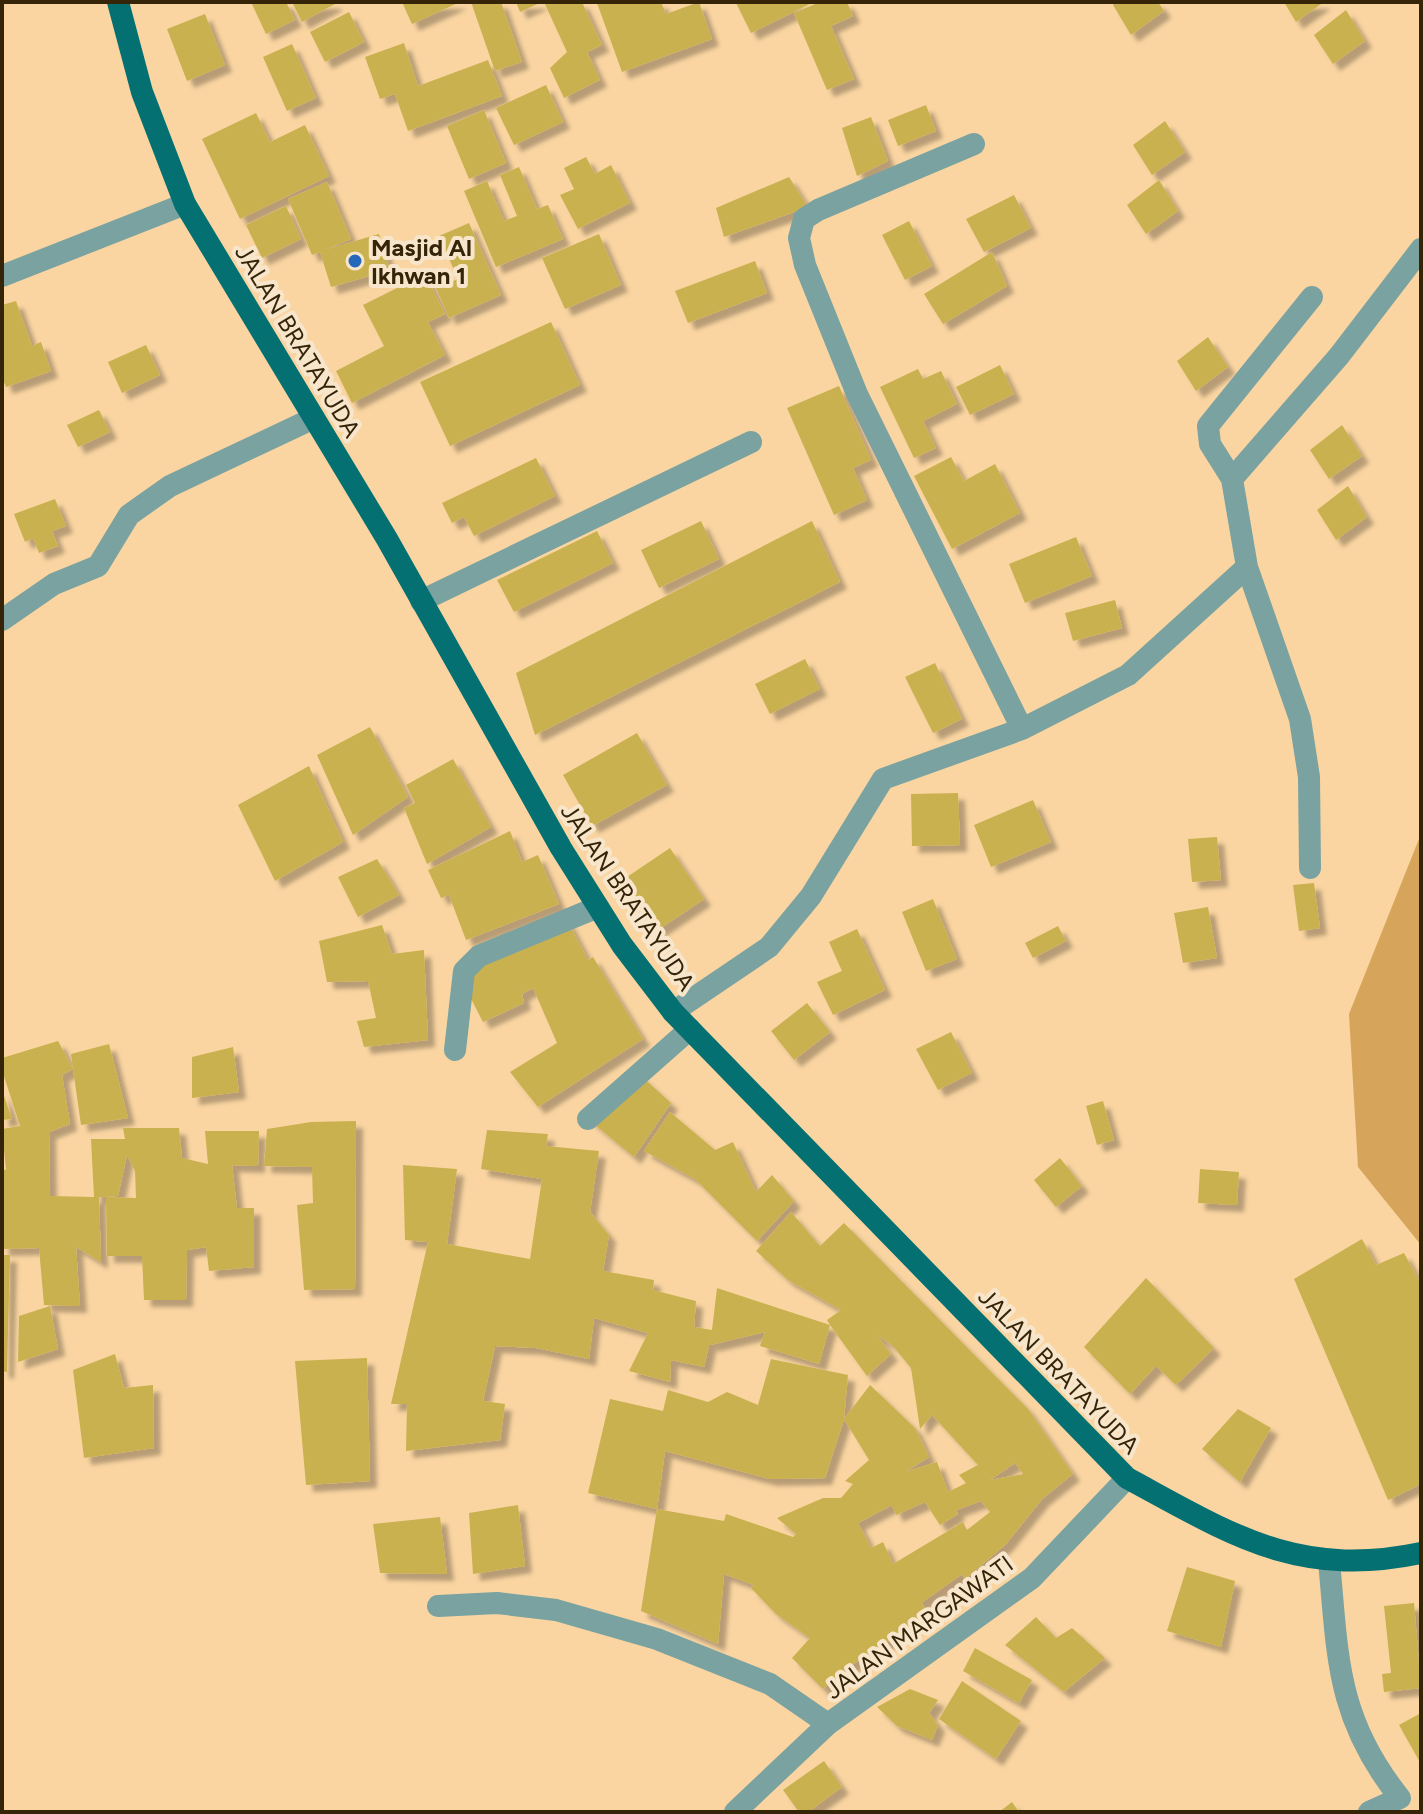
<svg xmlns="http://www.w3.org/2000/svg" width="1423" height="1814" viewBox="0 0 1423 1814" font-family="Figtree,sans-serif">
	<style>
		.green { fill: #d6a55b }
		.building { fill: #cab14f; fill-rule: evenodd; filter: url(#shadow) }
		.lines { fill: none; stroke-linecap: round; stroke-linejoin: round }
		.minor { stroke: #79a2a1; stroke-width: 22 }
		.primary { stroke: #047071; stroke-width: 22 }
		.poi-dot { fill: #2669ba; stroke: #f8e6cc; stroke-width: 3 }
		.labels { text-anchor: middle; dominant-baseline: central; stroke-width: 8; stroke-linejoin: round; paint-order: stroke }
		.poi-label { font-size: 24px; font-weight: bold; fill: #352408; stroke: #f8e6cc; text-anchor: start }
		.street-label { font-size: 24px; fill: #352408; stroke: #f8e6cc }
	</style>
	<defs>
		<filter id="shadow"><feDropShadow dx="7" dy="7" stdDeviation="2" flood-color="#0004"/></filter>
	</defs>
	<rect width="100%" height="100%" fill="#fad5a1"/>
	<path class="green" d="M1421 834V1245L1358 1167 1349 1014Z"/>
	<path class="building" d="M251 2H286L295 20 266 34Z
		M292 2H334L335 4 302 22Z
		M402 2H460L412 24Z
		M471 2H501L522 62 495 71Z
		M516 2H542L520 12Z
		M544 2H582L602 45 587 52 600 80 564 98 550 68 567 52Z
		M661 2 666 14 699 2 712 39 622 72 597 3Z
		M738 2H814L751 33 736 3Z
		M820 2H847L853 16 831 26 854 79 827 90 794 13Z
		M1116 2H1158L1164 11 1131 35 1113 5Z
		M1284 2H1324L1296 22Z
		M1346 10 1365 41 1333 64 1314 35Z
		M349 12 364 42 325 62 310 32Z
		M205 14 225 65 187 81 167 29Z
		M404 43 418 86 488 60 502 96 408 131 395 94 380 99 365 57Z
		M292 44 316 98 287 111 263 57Z
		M546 85 563 122 514 145 496 108Z
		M926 105 936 131 898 146 888 120Z
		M484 110 506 163 469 179 447 126Z
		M256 113 270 142 305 125 329 176 240 219 202 139Z
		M871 117 888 161 857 176 842 128Z
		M1165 121 1185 152 1152 175 1133 145Z
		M586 157 595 174 611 165 630 203 578 229 560 195 574 189 564 168Z
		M519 167 537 209 548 205 563 239 496 267 464 191 487 181 504 221 517 216 500 175Z
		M789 177 808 207 724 237 716 208Z
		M1159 180 1178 211 1146 234 1127 205Z
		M327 182 351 239 324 250 379 234 390 270 331 287 320 252 312 255 288 199Z
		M1014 195 1031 228 984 252 966 219Z
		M286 206 301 239 262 258 246 225Z
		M909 221 932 266 905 280 882 235Z
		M469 223 501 295 449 318 436 288 458 279 439 236Z
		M599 234 621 285 565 309 542 258Z
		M992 252 1007 286 943 324 924 294Z
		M755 261 767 293 688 323 675 291Z
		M425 274 445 314 428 322 445 355 352 403 336 371 384 346 363 305Z
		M16 301 32 346 41 342 51 371 6 387 2 377V305Z
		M551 322 580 385 450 446 420 382Z
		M1208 337 1228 367 1196 391 1177 361Z
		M146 345 160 375 122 393 108 362Z
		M1000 365 1014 394 970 415 956 387Z
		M918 369 923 379 941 371 957 404 923 421 936 448 914 458 880 387Z
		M839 386 871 460 853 468 867 500 834 515 787 408Z
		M99 410 110 432 78 447 67 425Z
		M1342 425 1362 456 1329 479 1310 450Z
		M951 457 964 481 995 464 1020 513 952 549 914 476Z
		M536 458 555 496 474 536 464 517 452 523 442 503Z
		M1348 486 1367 517 1336 540 1317 510Z
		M55 499 66 526 52 531 58 546 39 553 33 538 25 542 14 514Z
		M701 521 719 559 659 588 641 550Z
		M812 521 840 582 535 735 516 673Z
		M597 531 613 563 514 612 497 580Z
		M1076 537 1092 576 1025 603 1009 564Z
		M1115 600 1122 628 1073 641 1065 613Z
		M805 659 820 689 770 714 755 684Z
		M935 663 962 719 933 733 905 677Z
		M370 727 408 797 353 835 317 755Z
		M637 733 667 785 592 826 563 775Z
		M453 759 491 827 427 864 404 808 415 803 406 785Z
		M309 766 343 842 275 881 238 805Z
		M958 793 960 845 912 846 911 794Z
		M1033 800 1051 842 991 867 974 825Z
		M510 831 522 862 538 855 559 904 466 940 449 895 441 898 428 870Z
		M1217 837 1221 880 1192 882 1188 839Z
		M670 848 704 899 658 930 624 879Z
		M377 859 399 895 358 917 338 877Z
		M1314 883 1320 928 1299 931 1293 885Z
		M933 899 957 959 926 971 902 912Z
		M1208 907 1217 958 1183 963 1174 913Z
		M567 920 588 960 593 957 643 1039 538 1107 510 1072 557 1043 533 988 522 994 524 1003 483 1022 462 981 469 965Z
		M382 925 392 954 424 950 428 1040 364 1047 357 1021 376 1018 368 981 327 982 319 941Z
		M1058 926 1066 941 1033 958 1025 943Z
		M857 929 885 990 833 1015 817 982 842 971 829 942Z
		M807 1003 830 1032 794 1060 771 1031Z
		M951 1032 972 1073 938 1090 916 1049Z
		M58 1041 73 1069 71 1054 109 1044 128 1118 81 1125 73 1069 62 1075 70 1124 49 1132 50 1196 94 1197 91 1139H125L123 1128H179L182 1158 208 1164 205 1131H259L258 1166 232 1165 237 1208H254V1267L209 1271 206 1247 187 1250 186 1300H144L142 1256H107L106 1197 136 1198 135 1171 127 1155 118 1196 99 1197 101 1262 76 1247 80 1306 44 1305 39 1248 2 1249V1169L6 1170 2 1129 20 1126 2 1070V1058Z
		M233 1047 239 1092 192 1098V1057Z
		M639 1074 671 1103 634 1157 588 1119Z
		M2 1090 12 1119 2 1120Z
		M1103 1101 1114 1140 1097 1145 1086 1106Z
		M670 1112 715 1150 733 1142 756 1192 772 1175 794 1201 757 1241 695 1179 644 1151Z
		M356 1121 355 1289 304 1290 297 1205 313 1203 312 1167 264 1166 267 1129 311 1122Z
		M487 1130 548 1134 546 1146 599 1151 590 1212 609 1235 603 1271 654 1280 653 1290 696 1301 694 1327 712 1330 717 1288 830 1325 827 1320 841 1310 788 1280 756 1251 791 1212 820 1246 844 1223 1028 1409 1073 1474 1042 1499 1006 1544 965 1579 962 1574 921 1603 930 1614 841 1672 823 1689 792 1658 810 1638 776 1614 751 1588 754 1585 724 1574 718 1644 641 1611 657 1509 588 1493 610 1399 663 1411 668 1390 708 1402 727 1392 758 1405 771 1359 848 1375 844 1419 870 1385 915 1428 929 1457 905 1472 937 1462 948 1492 966 1483 959 1475 978 1465 932 1415 920 1429 911 1368 893 1346 877 1335 891 1354 867 1376 830 1325 819 1364 760 1346 765 1332 710 1345 711 1336 704 1367 671 1360 670 1382 629 1371 648 1333 594 1318 589 1359 536 1348 495 1346 483 1401 505 1404 500 1440 406 1451 407 1404H391L428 1242 405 1240 403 1165 457 1169 447 1244 530 1259 542 1179 481 1169ZM844 1419 869 1460 845 1481 853 1484 841 1498H823L777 1518 796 1534 793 1537 726 1514 724 1521 657 1509 665 1451 770 1479 825 1478ZM1015 1463 1023 1474 990 1480ZM981 1501 990 1512 967 1530 963 1522 893 1564 883 1542 871 1548 858 1523 892 1505 896 1515 925 1502 940 1525 958 1514 956 1510Z
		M1060 1158 1082 1186 1056 1207 1034 1180Z
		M1200 1169 1239 1172 1237 1205 1198 1203Z
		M1362 1239 1376 1265 1404 1253 1421 1284V1484L1388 1500 1294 1279Z
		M2 1255H10L7 1372 2 1371Z
		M1146 1278 1214 1348 1176 1385 1156 1366 1130 1394 1084 1347Z
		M50 1306 58 1349 18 1362 19 1316Z
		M115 1354 124 1388 153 1385 154 1448 84 1458 73 1370Z
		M367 1358 370 1481 306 1485 295 1361Z
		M1238 1409 1271 1428 1240 1482 1202 1449Z
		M518 1505 525 1566 473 1574 469 1513Z
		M440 1517 447 1574 380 1573 373 1524Z
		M1187 1567 1235 1581 1221 1647 1167 1631Z
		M1414 1603 1421 1688 1384 1692 1382 1674 1391 1673 1384 1606Z
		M1036 1617 1056 1638 1072 1628 1105 1658 1064 1692 1005 1645Z
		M975 1648 1032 1680 1019 1703 963 1671Z
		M962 1681 1021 1721 996 1759 939 1719Z
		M910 1689 938 1700 929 1713 938 1725 932 1740 897 1726 877 1707Z
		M1421 1713V1764L1399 1725Z
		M824 1761 842 1787 808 1812H799L783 1790Z
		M1012 1802 1019 1812H999Z"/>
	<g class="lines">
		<path class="minor" d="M974 144 818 210 804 219 799 238 805 265 857 394 1022 729
			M2 276 185 204
			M1232 479 1210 444 1208 426 1312 297
			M1247 567 1232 479 1339 356 1421 249
			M421 601 751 442
			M2 620 54 584 98 566 129 515 170 486 314 418
			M673 1012 769 947 811 896 883 779 1022 729 1128 675 1247 567 1300 719 1309 777 1310 868
			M455 1050 464 971 479 956 598 907
			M588 1119 690 1029
			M1329 1561C1338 1657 1336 1718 1400 1798L1369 1812
			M438 1606 497 1603 556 1610 657 1639 770 1684 828 1724
			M735 1812 828 1724 1032 1578 1127 1478"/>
		<path class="primary" d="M118 2 142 92 185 204 387 539 561 848 622 945 673 1012 1127 1478C1231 1534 1297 1579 1421 1553"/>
	</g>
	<circle class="poi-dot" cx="355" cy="261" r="8"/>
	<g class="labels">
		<g class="poi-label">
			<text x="371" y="247">Masjid Al<tspan x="371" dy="28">Ikhwan 1</tspan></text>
		</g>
		<g class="street-label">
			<text transform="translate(298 341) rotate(59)">JALAN BRATAYUDA</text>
			<text transform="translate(628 897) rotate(56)">JALAN BRATAYUDA</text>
			<text transform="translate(1059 1371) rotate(46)">JALAN BRATAYUDA</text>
			<text transform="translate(919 1627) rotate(-36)">JALAN MARGAWATI</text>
		</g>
	</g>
	<rect width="1423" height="1814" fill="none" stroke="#352408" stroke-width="8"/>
</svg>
